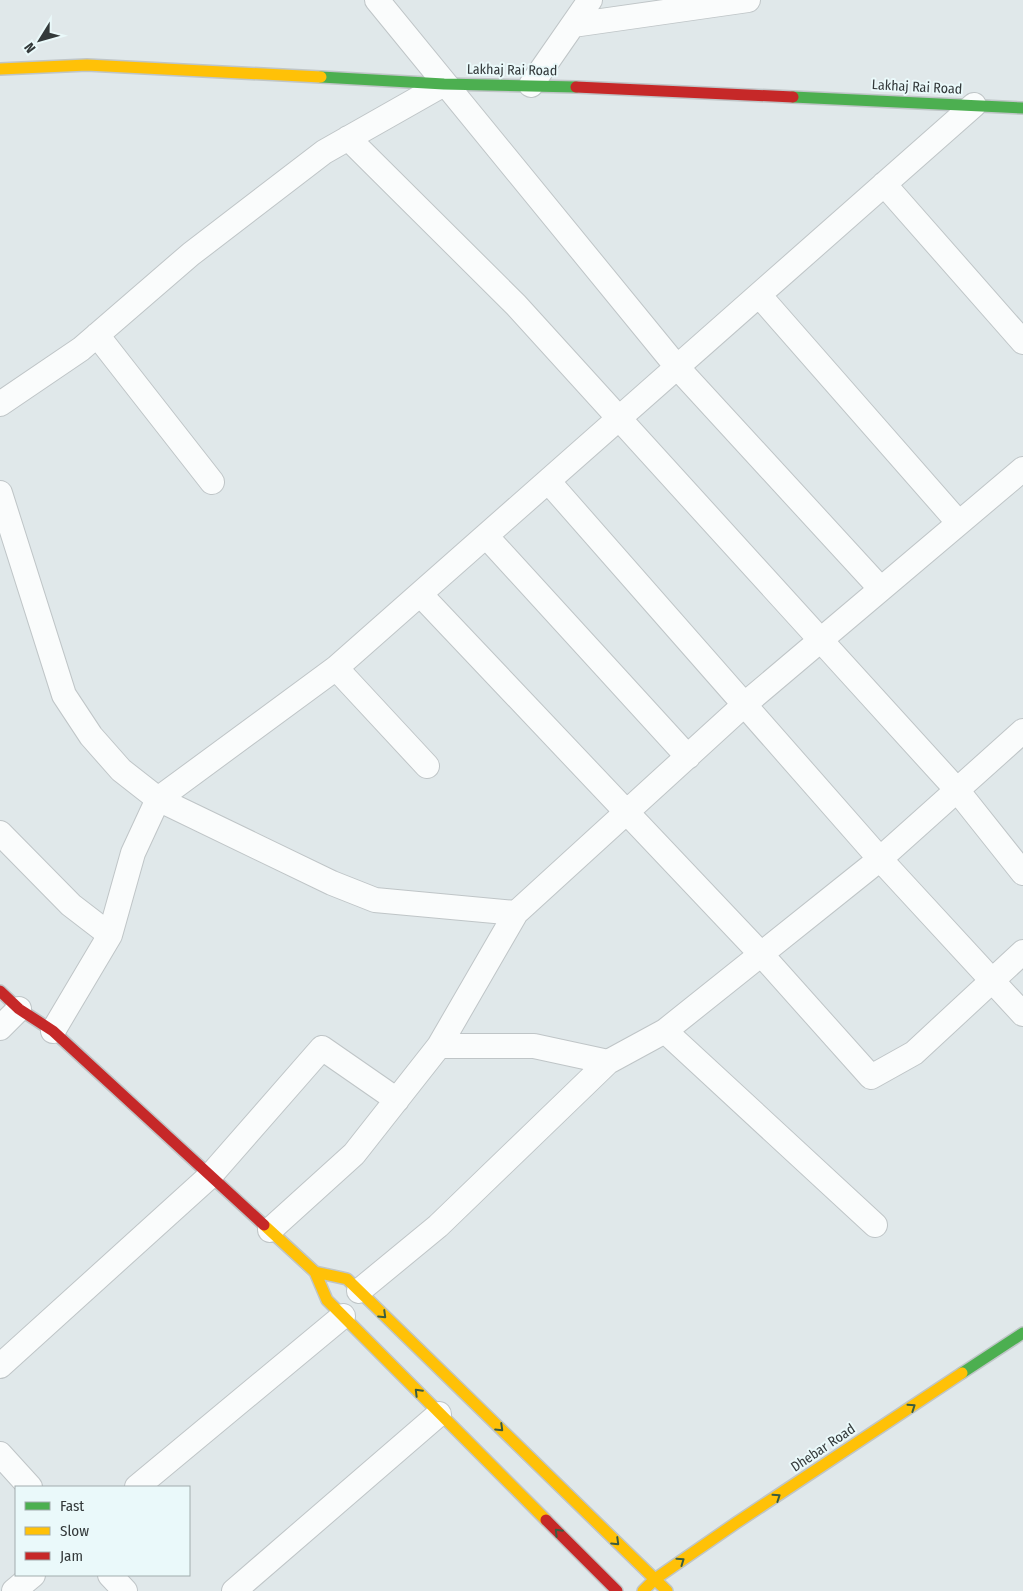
<svg xmlns="http://www.w3.org/2000/svg" width="1023" height="1591" viewBox="0 0 1023 1591" font-family="'Fira Sans Condensed',sans-serif">
	<style>
		.lines { fill: none; stroke-linecap: round; stroke-linejoin: round }
		.street-casing { stroke: #bfc5c7; stroke-width: 26 }
		.fast-casing { stroke: #bfc5c7; stroke-width: 14 }
		.slow-casing { stroke: #bfc5c7; stroke-width: 14 }
		.jam-casing { stroke: #bfc5c7; stroke-width: 14 }
		.street { stroke: #fafcfc; stroke-width: 24 }
		.fast { stroke: #4caf50; stroke-width: 11 }
		.slow { stroke: #ffc107; stroke-width: 11 }
		.jam { stroke: #c62828; stroke-width: 11 }
		.oneway { stroke: #3a5c41 }
		.labels { text-anchor: middle; dominant-baseline: central; stroke-width: 4; stroke-linejoin: round; paint-order: stroke }
		.street-label { font-size: 14px; fill: #33393a; stroke: #eaf9fa }
	</style>
	<rect width="100%" height="100%" fill="#e0e8ea"/>
	<g class="lines">
		<g class="street-casing">
			<path id="street" d="M377 0 677 367 880 588
				M573 25 748 0
				M531 85 590 0
				M348 138 516 305 957 790 1023 873
				M884 184 1023 342
				M759 295 958 522
				M97 335 212 482
				M0 404 81 349 191 254 324 152 444 84
				M548 481 880 859 1023 1014
				M0 493 64 695 91 736 121 770 158 799 332 883 375 900 516 913 745 704 1023 469
				M486 536 688 757
				M420 594 761 954 871 1077 914 1053 1023 952
				M336 668 427 766
				M0 833 71 905 110 935
				M0 1028 19 1009
				M53 1031 110 935 133 853 158 799 336 668 974 105
				M665 1031 875 1225
				M439 1046H534L608 1062
				M270 1230 354 1154 439 1046 516 913
				M359 1291 438 1226 608 1062 665 1031 880 859 1023 731
				M0 1366 210 1176 322 1048 397 1100
				M0 1454 30 1487
				M137 1487 343 1316
				M110 1575 125 1591
				M14 1591 33 1575
				M234 1591 439 1414"/>
		</g>
		<g class="fast-casing">
			<path id="fast" d="M321 77 444 84 576 87
				M793 97 1023 108
				M962 1373 1023 1333"/>
		</g>
		<g class="slow-casing">
			<path id="slow" d="M0 69 87 65 321 77
				M264 1225 315 1272 327 1300 546 1520
				M315 1272 347 1279 667 1591
				M643 1591 655 1579 736 1523 962 1373"/>
		</g>
		<g class="jam-casing">
			<path id="jam" d="M576 87 793 97
				M0 991 19 1009 53 1031 264 1225
				M546 1520 617 1591"/>
		</g>
		<use href="#street" class="street"/>
		<use href="#fast" class="fast"/>
		<use href="#slow" class="slow"/>
		<use href="#jam" class="jam"/>
	</g>
	<defs><path id="oneway-chevron" d="M-2-3.5L2.5 0L-2 3.5" fill="none" stroke-width="1.6" stroke-linecap="round" stroke-linejoin="round" transform="scale(1.25)"/></defs>
	<g class="oneway">
		<use href="#oneway-chevron" transform="translate(383 1315) rotate(44)"/>
		<use href="#oneway-chevron" transform="translate(418 1392) rotate(-135)"/>
		<use href="#oneway-chevron" transform="translate(912 1407) rotate(-34)"/>
		<use href="#oneway-chevron" transform="translate(500 1428) rotate(44)"/>
		<use href="#oneway-chevron" transform="translate(777 1497) rotate(-34)"/>
		<use href="#oneway-chevron" transform="translate(558 1532) rotate(-135)"/>
		<use href="#oneway-chevron" transform="translate(616 1542) rotate(44)"/>
		<use href="#oneway-chevron" transform="translate(681 1561) rotate(-35)"/>
	</g>
	<g class="labels">
		<g class="street-label">
			<text transform="translate(512 70) rotate(1)">Lakhaj Rai Road</text>
			<text transform="translate(917 87) rotate(3)">Lakhaj Rai Road</text>
			<text transform="translate(823 1448) rotate(-34)">Dhebar Road</text>
		</g>
	</g>
	<rect x="15" y="1486" width="175" height="90" fill="#eaf9fa" stroke="#a1acad"/>
	<rect x="25" y="1502" width="25" height="8" fill="#4caf50" stroke="#a1acad"/>
	<text x="60" y="1511" font-size="15" fill="#33393a">Fast</text>
	<rect x="25" y="1527" width="25" height="8" fill="#ffc107" stroke="#a1acad"/>
	<text x="60" y="1536" font-size="15" fill="#33393a">Slow</text>
	<rect x="25" y="1552" width="25" height="8" fill="#c62828" stroke="#a1acad"/>
	<text x="60" y="1561" font-size="15" fill="#33393a">Jam</text>
	<g transform="translate(40 40) rotate(233)" stroke="#eaf9fa" stroke-width="4" paint-order="stroke">
	<path d="M0-4L9 19L0 12L-9 19Z" fill="#33393a"/>
	<text y="-8" font-size="14" font-weight="bold" text-anchor="middle" fill="#33393a">N</text>
	</g>
</svg>
